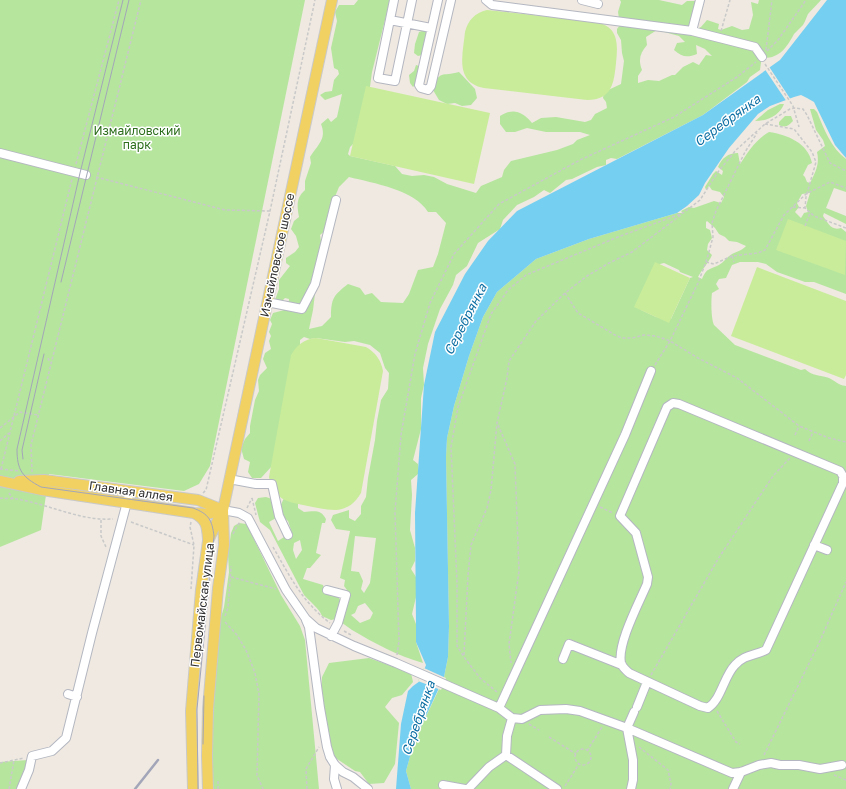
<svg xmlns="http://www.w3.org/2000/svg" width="846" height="789" viewBox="0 0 846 789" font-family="'Golos Text',sans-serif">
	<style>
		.green { fill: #b6e59e; fill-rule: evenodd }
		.pitch { fill: #c9ec9a }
		.water { fill: #75cff0 }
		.pier { fill: #efe9e1 }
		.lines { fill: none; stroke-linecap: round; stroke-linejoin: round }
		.minor-casing { stroke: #b4b7c1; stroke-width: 10 }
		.major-casing { stroke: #c9c9c9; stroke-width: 12 }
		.path { stroke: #c9c9c9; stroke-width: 1.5; stroke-dasharray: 3 2; stroke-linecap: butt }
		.minor { stroke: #fff; stroke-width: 8 }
		.major { stroke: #f2d163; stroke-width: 10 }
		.tram { stroke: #a3a6b8; stroke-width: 1 }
		.rail { stroke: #a3a6b8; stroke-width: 2.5 }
		.labels { text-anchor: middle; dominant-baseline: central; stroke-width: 3; stroke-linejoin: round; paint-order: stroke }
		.park-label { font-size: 12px; fill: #2c6e1b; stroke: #fff }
		.street-label { font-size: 12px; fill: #2e2e2e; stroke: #fff }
		.water-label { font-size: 13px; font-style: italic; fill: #0d6fa3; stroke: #fff }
	</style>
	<rect width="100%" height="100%" fill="#efe9e1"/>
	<path class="green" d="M0 0H305L210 466 199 484 184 491 49 474 41 530 0 547Z
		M358 0H390L372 72 369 94 356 141 350 147 348 154 350 156 395 166 402 174 412 176 424 175 434 177 447 184 476 193 481 186 502 177 504 170 511 161 557 150 573 144 577 140 590 135 580 132H546L527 128 515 132H506L500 124V116C513 108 522 111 532 123L541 118 556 117 585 122 591 120 595 114 607 108 606 102 603 98 604 92 621 84 624 61 622 53 621 40 617 33V29L620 25 618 12 621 2 620 0H659L682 5 687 1H696V29L701 27 707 20 719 24 718 29 721 30 732 26 742 30 749 29 753 15 751 2 758 4 759 0H821C817 5 812 9 808 14 806 18 805 22 803 25 800 28 797 31 794 34 787 47 780 58 764 58L761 62 760 70 750 77 747 82 703 115 617 159 611 158 606 160V165L597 167 572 179 566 180 550 193 544 190 534 197 517 205 503 220 500 229 478 243 467 266 456 275 453 285 440 309 428 344 423 368 424 385 421 398V429L413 460 418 464V474L411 480 412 495 410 530 415 548V561L411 569 416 577V597L412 614 416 624V642L423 663C398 656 374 643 352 630 346 626 342 622 336 619L331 620 322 616C319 608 310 602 304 595L270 530 260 522 255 503 258 498 266 497 272 499 273 508 276 516V518L269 522 278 541 284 537 291 530 288 521 282 516 280 507 284 498 298 502V508L304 512C314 511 321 509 326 519L325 523H322L316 553 321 555 310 568H307L303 579 323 585 325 593 338 597 341 601V606L347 590 344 586 345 580 340 578 350 531 336 529 331 520 333 515 349 510V518L355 521 361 514V506L366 497 368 478 375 440 377 421 381 400 388 389 389 373 385 368 380 353 370 345 354 341 345 342 316 338 310 339 304 337 300 340V349L272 466 261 478H252L248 472 250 462 244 459 241 448 245 439 250 433V426L255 400 259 391 258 380 260 375 267 368 263 359 265 353 271 349 269 341 271 336 269 332 272 324 270 320 273 313 288 309 289 299 285 298 280 303 275 300 279 289V280L290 266 286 263V258L295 252 299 247 296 236 291 229 294 221 299 217C297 206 296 198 305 190V181L311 163 310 157C318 144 327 139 321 124L328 118 331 122 337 117 342 94 325 100 320 95 325 92 332 91 334 80 339 74 338 70 334 68 331 48 337 21 335 12 339 5H354ZM657 30 679 36 685 42 677 43 674 50C682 57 687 58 697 54L696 45 705 49 712 56 706 55 699 65 693 62 683 67 675 75H672L659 81 648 80 638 83V76L642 70C638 60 640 53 647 45L646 37ZM349 177C373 183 415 190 428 212H436L446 223 438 254 433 267 418 270 409 294 403 303 381 302 372 293 365 295 360 288 348 284C334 295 331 298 331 317L322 326 309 329 313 310 315 293 322 248 320 235 327 229 334 199 339 187ZM355 536 376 538 370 583 364 593 361 589 363 581 359 572 351 571ZM300 540 302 550 296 559 293 550 294 543ZM365 603 373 613 370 619 360 623 351 615 355 613 358 606Z
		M425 30 427 32 422 55 418 56 414 53 415 44 419 32Z
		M416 65 419 66 416 84 413 87 410 83 409 75 414 71Z
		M459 72 475 89 477 98 471 105 462 106 455 103 447 104 439 100 433 90C439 69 442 77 459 72Z
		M780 104H784C779 116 767 121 755 121L768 110Z
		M810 109H814L817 112C824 129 831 148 846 159V192L834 188 826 208 846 216V224L824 213 823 216C828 223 831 231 841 228L846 232V294L814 282H805L777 272 766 264 758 262H740L732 265 726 278 719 279 716 284 719 289 712 293C711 300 711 319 714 325L735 345 801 370 805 369C812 376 820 375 829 378 836 381 837 385 846 386V789H411L406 771 414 742 439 689 418 681 424 668 444 677 448 657 449 626 446 457 447 438 454 406 469 356 483 317 497 292 536 259 589 239 677 213H683L681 211 689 207 694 208 714 201 721 203 724 197 720 192 712 190 709 186 706 190 705 187 713 174 716 171 722 175 723 171 718 167C722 158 728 153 738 153L740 164C748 152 756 139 769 132 788 135 808 143 812 163L808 165 803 175 805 177 807 182 810 183C815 173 820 164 817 152L825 146 823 140 816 130ZM810 193 806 206 808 212 804 213 801 218 795 212 799 207 797 203 802 194ZM707 221 715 228 719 234 725 237 729 241 737 242 746 246C741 251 738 251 732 254 727 257 724 262 719 265 710 270 707 267 702 279L698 277C702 269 708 264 712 255L707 250 708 244 712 238 710 230 706 228V222ZM664 263 679 270 680 272 693 277 690 278 671 319 656 317 641 310 660 264Z
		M785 116H791L793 121C788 126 786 128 779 125V122Z
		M239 523 246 524 248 527 281 595 300 626 305 640 319 789H213L211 770 212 683 219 624 224 607 229 572 228 555 231 533 234 526Z
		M369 658 411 673 413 682 402 695 392 698 385 707 399 723 395 764 384 783 369 784 360 772 355 771 334 757 327 738 321 695 322 677 329 663Z
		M28 760 18 789H0V762Z"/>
	<path class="pitch" d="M487 10 596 22C619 27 618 44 616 63 614 83 612 100 587 100L484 88C454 82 463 54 465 32 468 20 475 13 487 10Z
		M366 86 490 113 474 184 350 156Z
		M788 219 846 241 845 275 776 250Z
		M655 262 690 278 669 323 634 307Z
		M757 267 846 301V375L844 379 731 336Z
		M316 338 366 347C376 353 381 360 383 371L361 493C355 503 348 509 336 510 327 510 318 508 308 506 288 502 273 500 269 477L291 355C297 345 304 339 316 338Z"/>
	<path class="water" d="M827 0H846V158L835 145 814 102 807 98 801 95 794 97 770 106 758 114 729 148 705 183 699 195 687 206 677 213 589 239 536 259 497 292 483 317 469 356 454 406 447 438 446 457 449 626 448 657 444 677 414 742 406 771 411 789H396L401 724 408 691 413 686 420 681 426 665 416 642V624L415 513 424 385 435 332 465 274 488 241 517 211 703 115 780 60Z"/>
	<path class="pier" d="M768 65 791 100 787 102 764 68Z
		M424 668 446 678 441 690 418 681Z"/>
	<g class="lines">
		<g class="minor-casing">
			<path id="minor" d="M394 0 378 78 395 81 412 0
				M438 0 419 85 421 88 428 90 431 86 451 0
				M486 0 492 5 692 31 755 47 762 57
				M582 0 598 4
				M390 20 431 28
				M692 31 700 0
				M0 153 86 175
				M267 302 302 309 315 284 336 200
				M673 403 679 404 840 471 843 476V483L766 650C754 656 745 654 735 665 724 676 721 700 708 708L700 706 629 673C626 670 622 667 621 663 617 644 639 603 647 584L648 577 636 533 620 516 667 407Z
				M229 479 256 484H272L279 516 288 535
				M223 510 239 513 248 518 286 590 306 619 316 628 354 646 396 663 499 708 512 718 522 719 540 710 566 709 580 711 627 728 732 773 741 772 759 765 771 763 780 765H799L820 769 842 765
				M814 545 827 550
				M327 590 346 595 338 623 331 636
				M306 620 309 627 312 649 320 708 327 747 330 757 335 765 343 772 353 777 368 789
				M563 659 569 644 622 665
				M68 694 77 697
				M637 707 647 682
				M499 708 625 435 651 371
				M506 755 557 789
				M506 755 507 736 512 718
				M335 765 334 779 337 789
				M443 785 465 789
				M21 789 29 770 32 756 52 751 66 738 92 633 130 491
				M468 789 489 767 506 755
				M631 789 633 780V760L627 728 634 712
				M733 789 741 772"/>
		</g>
		<g class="major-casing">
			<path id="major" d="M0 481 42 490 194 513 208 514 223 510
				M19 481 44 480 198 500 223 510
				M194 513C207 520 207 526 208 539
				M193 789 191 711 201 590 208 541 222 511
				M208 789 207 756 208 709 218 588 224 545 223 510 332 0"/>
		</g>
		<path class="path" d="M721 31 730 0
			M766 50 772 0
			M767 51 778 40 806 0
			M765 64 793 106 799 127
			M765 124 794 129 812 152 816 162 806 197 805 208 814 216 846 228
			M76 164 119 0
			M96 177 225 210 270 211
			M793 207 805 208
			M805 226 810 213
			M732 256 734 262
			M706 262 714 264 732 256 758 253 765 250 784 215 806 194 830 182 846 188
			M565 293 578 313 615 335 622 338H632L644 335 656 336 670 341 698 358 737 378 799 426 829 438 846 442
			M48 358 50 363
			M655 365 670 341 698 283 707 259 713 237 712 223 716 211 745 152 757 133
			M498 425 515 464 519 571 509 644 511 663
			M0 428 20 412 38 415
			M795 435 799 426
			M0 441 9 433
			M809 441 813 432
			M0 469 20 471
			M1 469 72 179
			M32 472 31 445 141 0
			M9 493 13 499
			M203 493 206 490 270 211 315 0
			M0 498C7 499 15 498 22 500 53 506 81 521 113 519
			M252 498 256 515
			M600 507 613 513
			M247 508 252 498
			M101 520V536L106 547
			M131 522 194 545
			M191 522 190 527 194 545 191 589
			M233 534 236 528 240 522
			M273 547C289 575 303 603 330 623
			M231 577 276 589
			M225 616 228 608 231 566
			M225 622 237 635 246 650 255 673 259 694 257 775 263 789
			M344 631 351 635
			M397 655 399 641 395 512 401 435 415 354 430 303 454 254 499 204 580 160 674 117 737 77 756 62
			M464 655 468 575 471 545 487 508 491 490 497 423 507 378 509 361 536 321 565 293 587 276 609 263 632 252 682 214
			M651 675 718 559 773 476 790 458
			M497 692 480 678 464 657 457 646V583L451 447 458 407 491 314 508 290 526 275 618 237 683 213 700 200 718 172 736 150 765 124 790 109 795 108 803 109 807 115 830 163 846 171
			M717 711 736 742 740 744
			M529 724 539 730
			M549 737 576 754
			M639 747 668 770 671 784 670 789
			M575 757a8 8 0 1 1 16 0a8 8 0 1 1-16 0Z
			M587 751 602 727
			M764 755 819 643 846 582
			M0 763 24 758
			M834 775 846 780
			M218 781V789
			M565 786 579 764
			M9 789 14 760
			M307 789 306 769 319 747"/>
		<use href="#minor" class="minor"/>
		<use href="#major" class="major"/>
		<path class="tram" d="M123 0 80 173 17 449C17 470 22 477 41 487L193 508C209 514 212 520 214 536L197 709 198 789
			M61 282 129 0
			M23 459 22 450 44 354
			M203 744 204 696"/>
		<path class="rail" d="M135 789 158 760"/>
	</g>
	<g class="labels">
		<g class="park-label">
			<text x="137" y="130">Измайловский<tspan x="137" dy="14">парк</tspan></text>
		</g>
		<g class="street-label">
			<text transform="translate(277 255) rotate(-78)">Измайловское шоссе</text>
			<text transform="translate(131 491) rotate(8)">Главная аллея</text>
			<text transform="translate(202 605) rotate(-83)">Первомайская улица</text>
		</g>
		<g class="water-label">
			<text transform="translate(727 120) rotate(-36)">Серебрянка</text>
			<text transform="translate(465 319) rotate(-63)">Серебрянка</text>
			<text transform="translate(418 718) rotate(-71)">Серебрянка</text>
		</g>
	</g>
</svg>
